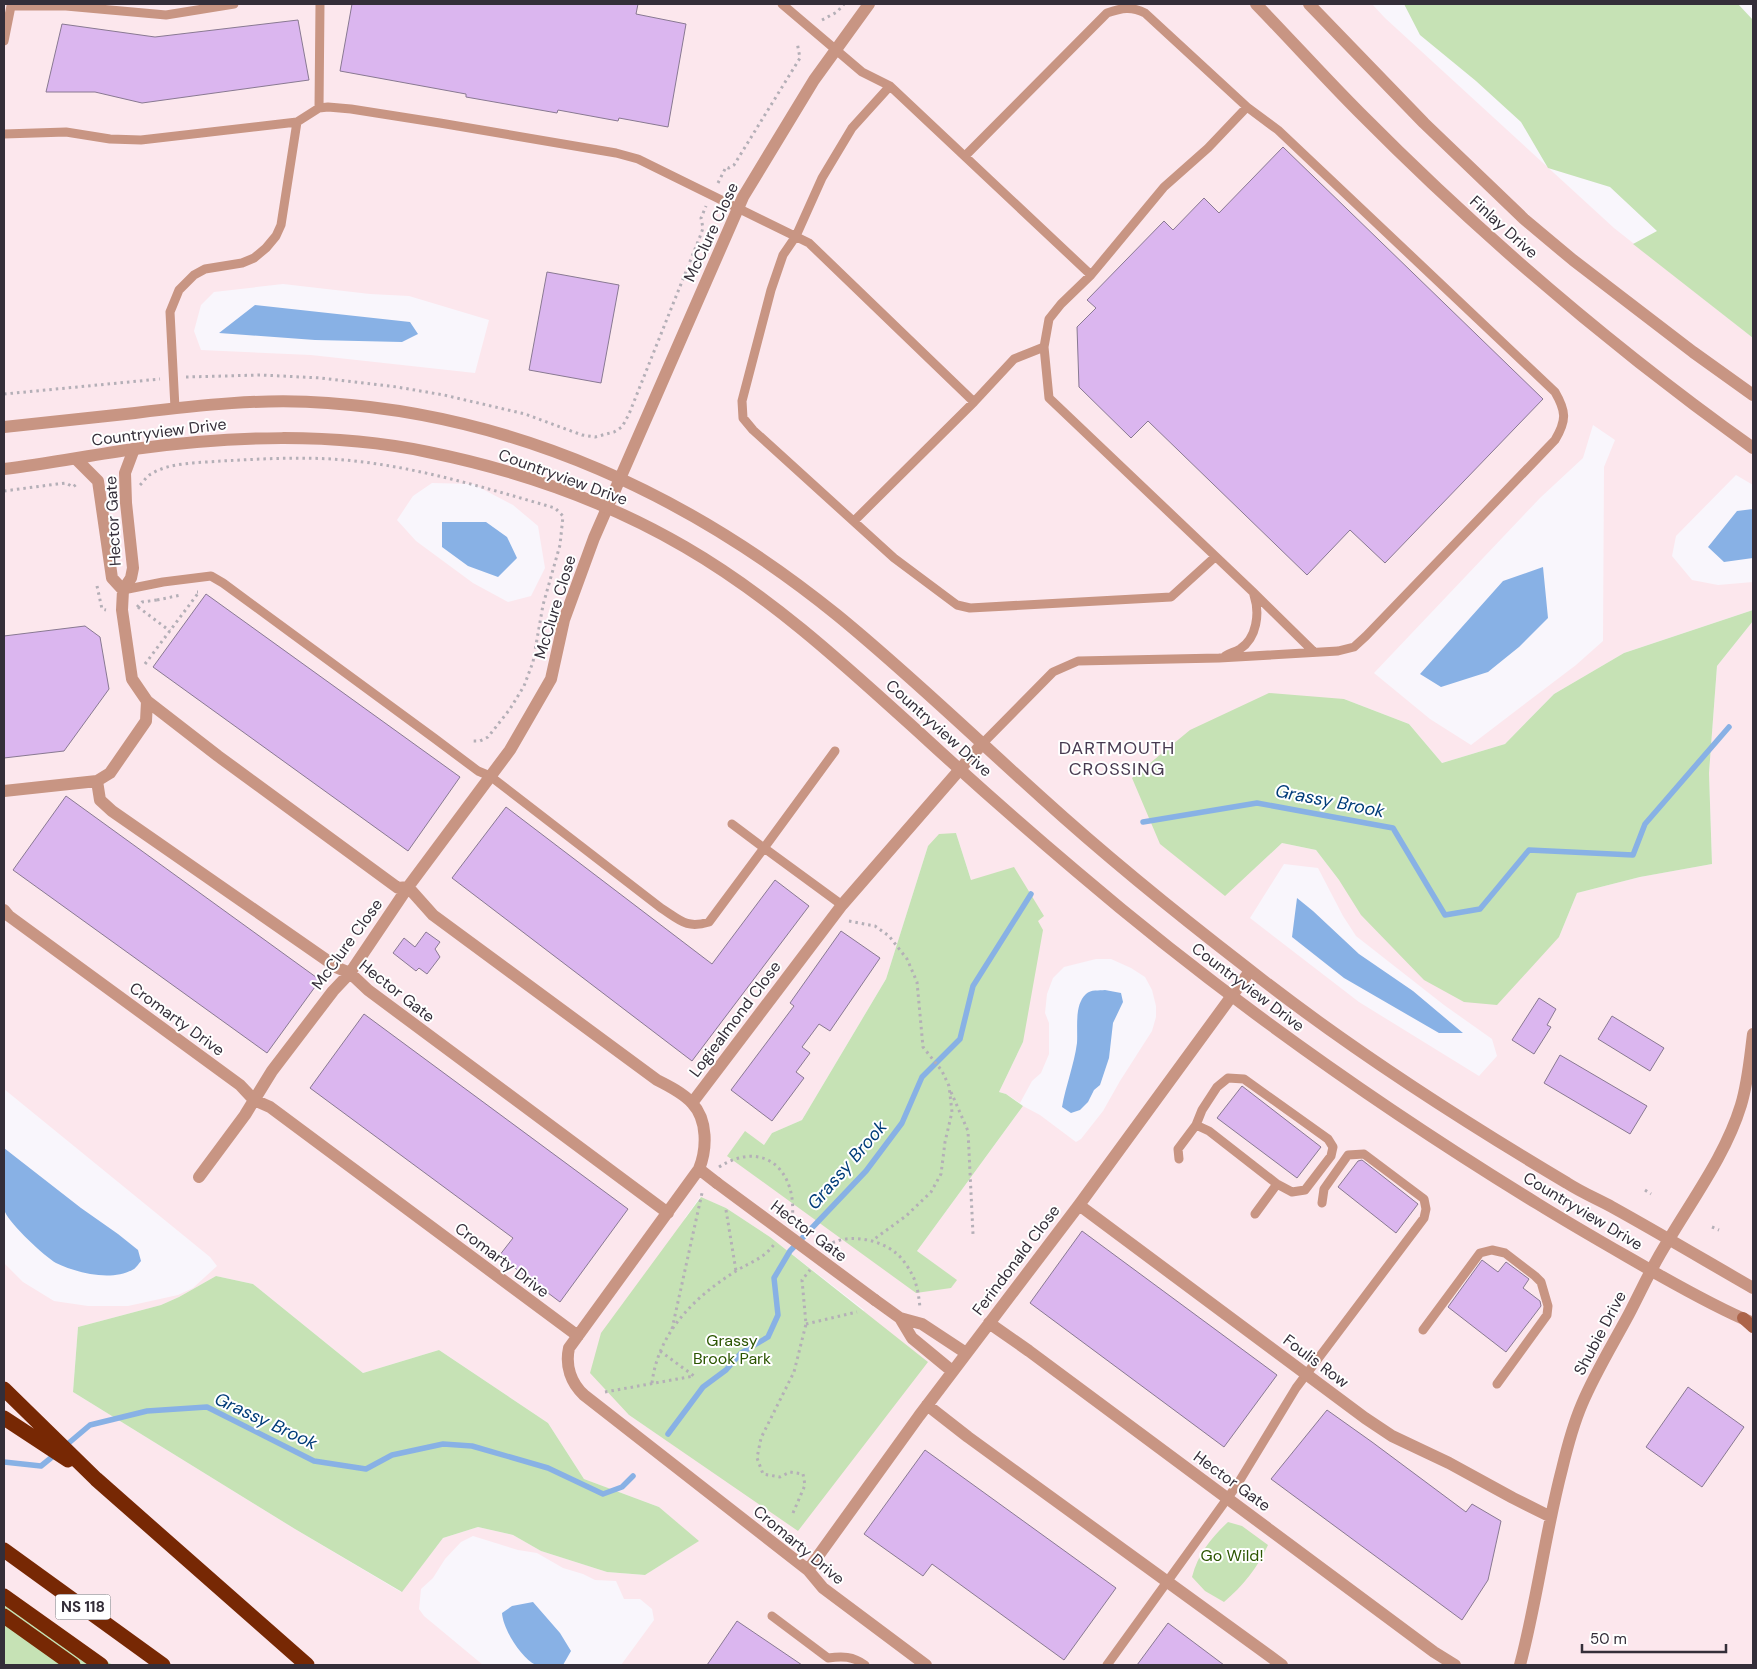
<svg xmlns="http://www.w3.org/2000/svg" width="1757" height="1669" viewBox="0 0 1757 1669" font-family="'DM Sans',sans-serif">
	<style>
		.commercial { fill: #fce7ed; fill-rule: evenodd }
		.green { fill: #c6e2b5 }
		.water { fill: #88b1e5 }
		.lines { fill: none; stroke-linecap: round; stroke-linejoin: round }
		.stream { stroke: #88b1e5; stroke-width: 5.5 }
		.building { fill: #dbb6ef; stroke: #897992 }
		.path { stroke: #b4afb7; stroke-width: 3; stroke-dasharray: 2.5 4; stroke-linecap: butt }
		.service { stroke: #c89583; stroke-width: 9 }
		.minor { stroke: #c89583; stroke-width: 12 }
		.tertiary { stroke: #c89583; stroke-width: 12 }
		.secondary { stroke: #ac644a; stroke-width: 12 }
		.motorway { stroke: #772804; stroke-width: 15 }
		.minor-bridge { stroke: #c89583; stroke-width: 12 }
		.labels { text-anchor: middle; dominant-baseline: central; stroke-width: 4; stroke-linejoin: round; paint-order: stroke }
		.shield { fill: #fff; stroke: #716d74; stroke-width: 1 }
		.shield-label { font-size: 15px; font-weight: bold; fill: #342e39 }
		.street-label { font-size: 16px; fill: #342e39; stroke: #fff }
		.park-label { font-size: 16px; fill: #2b5500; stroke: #fff }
		.neighbourhood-label { font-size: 18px; letter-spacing: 1px; fill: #473a50; stroke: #fff }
		.water-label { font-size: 18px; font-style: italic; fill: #003c79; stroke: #fff }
	</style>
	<rect width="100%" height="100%" fill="#f9f6fc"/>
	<path class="commercial" d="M4 4H1372L1385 18 1614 228 1753 338V485L1736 475 1676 536 1672 556 1692 580 1718 585 1753 582V610L1624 653 1554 694 1505 744 1442 763 1409 724 1344 699 1225 895 1282 843 1316 850 1339 880 1559 937 1577 893 1640 877 1712 864 1709 773 1717 666 1753 621V1665H621L654 1620 652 1609 640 1599H624L616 1581 595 1580 583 1574 563 1568 537 1553 518 1550 473 1536 461 1542 445 1559 433 1578 421 1589 419 1609 424 1616 483 1665H113L4 1599V1263L23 1282 54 1301 88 1306H128L178 1295 193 1288 217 1266 210 1257 4 1089ZM283 284 370 294 409 296 489 320 475 373 311 355 201 350 194 331 201 305 214 292ZM1593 425 1615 440 1604 467 1603 641 1576 665 1471 745 1430 719 1374 673 1540 498 1583 458ZM432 483 473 484 513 505 538 526 545 568 531 596 508 602 473 583 416 541 397 520 413 496ZM956 833 1023 1042 999 1092 1006 1094 1020 1103 1032 1081 1041 1073 1049 1054V1023L1045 1013 1047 994 1053 978 1064 967 1096 959H1111L1131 968 1145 977 1152 990 1156 1006V1017L1152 1031 1120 1081 1103 1111 1081 1139 1076 1142 1040 1115 1023 1106 917 1251 956 1280 951 1288 745 1132 764 1145 772 1133 802 1120 886 979 928 846ZM1284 864 1318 868 1343 916 1356 936 1444 1005 1492 1039 1497 1056 1479 1076 1359 1002 1250 918ZM700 1197 726 1208 770 1237 864 1310 731 1484 629 1415 685 1218ZM216 1276 253 1284 363 1373 439 1350 548 1423 584 1479 659 1507 698 1541 645 1575 607 1572 541 1551 513 1535 478 1527 443 1538 401 1592 295 1529 73 1392 78 1327 161 1305 179 1297Z"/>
	<path class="green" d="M1404 4H1738L1753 20V338L1633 244 1657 231 1610 187 1548 168 1521 122 1476 81 1420 35Z
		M1753 610V621L1717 666 1709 773 1712 864 1640 877 1577 893 1559 937 1497 1005 1464 1002 1424 980 1361 915 1339 880 1316 850 1282 843 1225 896 1160 844 1132 778 1190 730 1269 693 1344 699 1409 724 1442 763 1505 744 1554 694 1624 653Z
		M956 833 971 880 1014 867 1044 916 1038 921 1043 930 1023 1042 999 1092 1006 1094 1023 1106 917 1251 957 1280 951 1288 916 1293 727 1156 745 1131 764 1145 772 1133 802 1120 886 979 928 846 939 834Z
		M701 1197 726 1208 770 1237 928 1362 798 1531 629 1415 590 1373 601 1333Z
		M216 1276 253 1284 363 1373 439 1350 548 1423 584 1479 659 1507 699 1541 645 1575 607 1572 541 1551 513 1535 478 1527 443 1538 402 1592 295 1529 73 1392 78 1327 161 1305 179 1297Z
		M1228 1522 1242 1526 1268 1545C1258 1567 1243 1586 1224 1602L1205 1591 1192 1577C1198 1554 1211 1538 1228 1522Z
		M4 1599 113 1665H4Z"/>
	<path class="water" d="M255 305 410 322 418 334 402 342 315 340 219 333Z
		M1753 509V558L1724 562 1708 547 1737 511Z
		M442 522H486L507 537 517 558 498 577 468 566 442 547Z
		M1543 567 1548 618 1519 647 1488 672 1441 687 1420 674 1503 581Z
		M1297 898 1313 911 1359 954 1413 991 1463 1033H1439L1344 978 1292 937Z
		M1105 990 1121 993 1123 1002 1113 1023 1109 1058 1100 1085 1094 1090 1088 1102 1080 1110 1071 1113 1062 1107C1066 1085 1074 1065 1077 1043 1078 1028 1074 1005 1086 994 1091 989 1099 991 1105 990Z
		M4 1148 81 1208 118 1234 138 1250 141 1261C139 1263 136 1268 134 1269 112 1282 77 1273 56 1263 44 1256 11 1225 5 1212 2 1206 4 1159 4 1148Z
		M533 1602 560 1633 571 1651 563 1665C556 1665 543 1668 536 1665 521 1658 503 1629 502 1613L512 1606Z"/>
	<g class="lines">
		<path class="stream" d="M1143 822 1257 803 1393 828 1445 915 1480 909 1529 850 1633 855 1645 824 1729 727
			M668 1434 703 1387 726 1370 741 1353 768 1337 778 1315 774 1278 790 1251 866 1171 902 1123 922 1077 960 1039 973 986 1031 894
			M64 1447 90 1425 147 1411 207 1407 314 1461 366 1469 392 1455 443 1444 472 1446 548 1468 603 1494 622 1487 633 1476
			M4 1462 41 1466 57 1453"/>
	</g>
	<path class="building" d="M352 4H638L636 14 686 24 668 127 619 118 618 121 558 110 557 113 466 97V94L340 71Z
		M298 20 309 80 142 103 95 92H46L62 24 155 37Z
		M1283 147 1543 399 1385 563 1350 530 1307 575 1148 421 1131 438 1079 387 1077 327 1096 308 1087 300 1164 221 1173 230 1204 198 1219 213Z
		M547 272 619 285 601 383 529 370Z
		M206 594 460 777 408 851 153 667Z
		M85 626 100 637 109 689 64 751 4 758V636Z
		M66 796 320 980 267 1053 13 870Z
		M506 807 712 964 775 880 809 906 692 1061 452 878Z
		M841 931 880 958 830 1031 819 1024 802 1047 810 1053 796 1072 804 1078 772 1121 731 1090 794 1006 790 1003Z
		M426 932 440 942 435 949 440 957 427 974 419 968 416 971 393 953 404 938 415 947Z
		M1539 998 1556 1009 1547 1025 1551 1027 1534 1054 1512 1040Z
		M364 1014 628 1209 560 1302 499 1256 513 1238 310 1088Z
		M1612 1016 1664 1048 1650 1071 1598 1039Z
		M1560 1055 1647 1106 1630 1134 1544 1083Z
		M1242 1086 1321 1147 1297 1178 1217 1118Z
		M1362 1160 1418 1204 1396 1233 1338 1187 1358 1161Z
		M1082 1231 1277 1375 1224 1447 1030 1303Z
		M1482 1260 1498 1272 1506 1262 1529 1279 1523 1288 1540 1301 1541 1306 1506 1352 1448 1307Z
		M1688 1387 1744 1427 1702 1487 1646 1447Z
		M1327 1410 1372 1442 1466 1512 1472 1504 1501 1521 1488 1580 1462 1620 1271 1479Z
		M925 1450 1116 1588 1064 1660 932 1564 923 1576 864 1534Z
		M737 1621 802 1665H707Z
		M1168 1623 1224 1665H1137Z"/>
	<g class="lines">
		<path class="path" d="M822 20 837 12 844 4
			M718 183 726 167 729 168 734 165 800 58 797 42
			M186 377 261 375 321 378 397 387 444 395 525 414 582 435 595 437 614 432 622 427 629 414 701 234 703 228 701 218 706 206
			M4 394 160 379
			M140 485C144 481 147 476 151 474 170 462 199 463 222 461 258 459 295 457 332 459 409 464 482 487 555 508L563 516 560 545 543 605 533 662 524 686 510 709 488 737 480 741H473
			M4 491 57 484 66 483 73 487 78 483
			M97 586 102 609 106 610
			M157 600 181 595
			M137 607 142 602 157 600V598
			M138 607 170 631
			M145 664 199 592H197
			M849 921 875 926 889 936 907 959 917 982 923 1047 942 1071 949 1086 952 1112 945 1142 941 1174 931 1192 906 1216 873 1240
			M951 1092 968 1131 973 1234
			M719 1167C765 1138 798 1172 792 1220
			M1645 1190 1651 1194
			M726 1210 736 1271
			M1712 1227 1719 1230
			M827 1246C845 1233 878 1238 896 1253 901 1257 907 1265 910 1271 917 1281 919 1297 920 1308
			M806 1324 857 1312
			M672 1329 702 1193
			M652 1383C658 1333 694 1297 736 1271 752 1261 764 1259 775 1243
			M605 1392 694 1376 660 1351
			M793 1513 805 1485 803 1474 790 1472 780 1477 763 1474 757 1458 761 1438 794 1372 806 1324 802 1280 810 1270"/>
		<path class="service" d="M782 4 862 72 890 86 1091 275
			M4 41 11 6H66L166 15 234 4
			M890 86 852 128 822 178 796 236 783 255 771 290 742 401 743 418 753 430 894 558 957 605 970 608 1171 597 1215 557
			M1247 107 1208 148 1164 187 1091 275 1061 304 1049 319 1044 347 1049 398 1253 592 1314 652
			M319 108 320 4
			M4 134 66 132 110 139 141 140 297 122 319 108 328 107 351 109 440 123 616 153 638 159 809 243 974 402
			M965 156 1107 13C1122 8 1131 6 1145 13L1247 107 1278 130 1555 392C1566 411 1567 420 1555 440L1366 636 1354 647 1338 651 1219 658 1078 661 1053 672 982 744
			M175 408 170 312 179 290 194 275 205 269 242 263 254 258 266 248 276 236 281 225 297 122
			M854 521 974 402 1014 359 1044 347
			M123 590 163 582 211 576 223 583 434 738 478 771 490 776 661 908C680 920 686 929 709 922L764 848 842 905
			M1225 656C1230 653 1235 652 1240 649 1257 638 1260 613 1254 595
			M732 824 764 848 835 751
			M1179 1159 1178 1149 1196 1125 1202 1110 1217 1087 1228 1078 1244 1079 1328 1139 1333 1147 1331 1156 1305 1190 1292 1192 1277 1184 1209 1131 1196 1125
			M1255 1214 1277 1184
			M1423 1330 1480 1253 1492 1250 1505 1253 1535 1276 1541 1282 1548 1306 1547 1315 1497 1384
			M772 1616 828 1658C842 1656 853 1656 865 1665
			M1107 1665 1237 1485 1296 1388 1424 1218 1426 1209 1424 1199 1364 1154 1348 1155 1324 1189 1322 1203"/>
		<path class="minor" d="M76 459 98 481 112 578 123 590
			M147 701 218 756 398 888 408 887 433 915 657 1080C669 1086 683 1093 692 1103 708 1120 707 1149 699 1169L569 1348C565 1366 571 1383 584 1395L808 1570 823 1588 926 1665
			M97 781 100 800 112 811 338 968 350 973 368 990 668 1213
			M4 791 97 781 110 773 146 721 147 701 132 679 122 610 123 590 131 578 133 568 126 503 125 473 134 449
			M4 910 9 916 240 1085 254 1100 270 1107 578 1336
			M692 1103 842 905 982 744
			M699 1169 717 1183
			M199 1177 245 1115 272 1071 333 991 350 973 408 887 510 750 551 679 564 620 594 538 743 197 814 80 869 4
			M1079 1205 1365 1418 1392 1436 1449 1463 1513 1498 1551 1517
			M875 1300 900 1318 922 1324 966 1353
			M900 1318 912 1338 952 1371
			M989 1323 1029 1351 1434 1652 1455 1665
			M927 1405 968 1437 1282 1665
			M808 1570 919 1416 1079 1205 1250 971
			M1520 1665C1537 1601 1545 1534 1562 1469 1567 1448 1573 1425 1582 1404 1595 1373 1613 1344 1629 1314 1642 1289 1653 1264 1668 1241 1694 1197 1726 1154 1741 1105 1748 1082 1750 1057 1753 1034"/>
		<path class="tertiary" d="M1256 4C1291 40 1325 78 1360 113 1482 236 1613 348 1753 448
			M1309 4 1424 123 1524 219 1573 260 1693 352 1753 395
			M4 427C48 422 91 418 135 413 199 405 264 398 328 403 519 416 690 496 837 615 908 673 974 737 1042 798 1107 857 1176 913 1246 967 1347 1047 1456 1117 1567 1183 1581 1192 1597 1199 1612 1207 1659 1233 1706 1261 1753 1288
			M4 469C47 464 91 455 134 449 232 436 331 432 428 452 517 470 606 501 685 547 773 598 848 668 923 736 973 782 1024 827 1076 871 1221 995 1375 1104 1538 1204 1575 1227 1614 1249 1652 1271 1684 1289 1717 1308 1751 1322"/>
		<path class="secondary" d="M1743 1318 1753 1327"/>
		<path class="motorway" d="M4 1389 96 1479 307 1665
			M4 1418 68 1460
			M4 1550 163 1665
			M4 1596 101 1665
			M4 1616 73 1665"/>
		<path class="minor-bridge" d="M717 1183 875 1300"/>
	</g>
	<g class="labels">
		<rect class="shield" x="55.5" y="1594.5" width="55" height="25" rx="4"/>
		<g class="shield-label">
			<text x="83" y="1607">NS 118</text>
		</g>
		<g class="street-label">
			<text transform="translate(1504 227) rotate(42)">Finlay Drive</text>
			<text transform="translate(711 232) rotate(-65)">McClure Close</text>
			<text transform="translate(159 432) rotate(-7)">Countryview Drive</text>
			<text transform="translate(563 477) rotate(20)">Countryview Drive</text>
			<text transform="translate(113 521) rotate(-93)">Hector Gate</text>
			<text transform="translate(555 607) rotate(-73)">McClure Close</text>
			<text transform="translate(939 728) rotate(42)">Countryview Drive</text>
			<text transform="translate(347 944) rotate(-54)">McClure Close</text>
			<text transform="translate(1248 987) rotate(37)">Countryview Drive</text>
			<text transform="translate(397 991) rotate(38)">Hector Gate</text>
			<text transform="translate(177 1019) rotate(36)">Cromarty Drive</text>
			<text transform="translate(735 1019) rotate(-53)">Logiealmond Close</text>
			<text transform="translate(1583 1211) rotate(31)">Countryview Drive</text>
			<text transform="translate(809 1231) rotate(37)">Hector Gate</text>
			<text transform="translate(502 1260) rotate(37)">Cromarty Drive</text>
			<text transform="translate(1016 1260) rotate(-53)">Ferindonald Close</text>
			<text transform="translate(1600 1333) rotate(-62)">Shubie Drive</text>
			<text transform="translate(1316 1361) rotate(37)">Foulis Row</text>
			<text transform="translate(1232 1481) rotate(36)">Hector Gate</text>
			<text transform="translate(799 1545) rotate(40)">Cromarty Drive</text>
		</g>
		<g class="park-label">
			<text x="732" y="1340">Grassy<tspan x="732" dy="18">Brook Park</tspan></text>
			<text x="1232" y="1555">Go Wild!</text>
		</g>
		<g class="neighbourhood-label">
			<text x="1117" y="748">DARTMOUTH<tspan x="1117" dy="21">CROSSING</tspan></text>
		</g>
		<g class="water-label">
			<text transform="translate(1330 801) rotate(11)">Grassy Brook</text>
			<text transform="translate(847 1165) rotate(-49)">Grassy Brook</text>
			<text transform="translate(266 1421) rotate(25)">Grassy Brook</text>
		</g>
	</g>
	<rect width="1757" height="1669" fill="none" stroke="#342e39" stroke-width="10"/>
	<path d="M1582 1644v8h144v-8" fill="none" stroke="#342e39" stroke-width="2.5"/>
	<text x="1590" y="1644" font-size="15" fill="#342e39" stroke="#ffffff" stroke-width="4" paint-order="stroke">50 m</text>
</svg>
